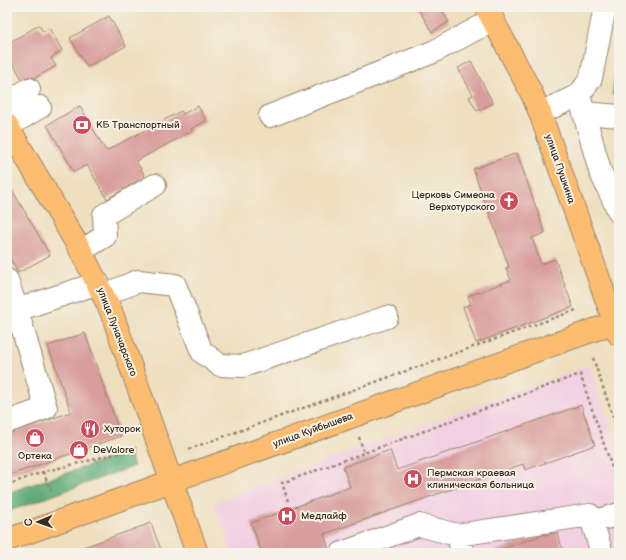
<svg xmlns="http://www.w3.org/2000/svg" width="626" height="560" viewBox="0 0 626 560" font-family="'Balsamiq Sans',sans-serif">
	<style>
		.built { fill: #f2cfe2 }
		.green { fill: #74c88b; stroke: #587954 }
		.forest { fill: #5fac77; stroke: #4d6b4a }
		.building { fill: #d89d9c }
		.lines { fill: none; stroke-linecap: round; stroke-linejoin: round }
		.minor-casing { stroke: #94846e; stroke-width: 24 }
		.major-casing { stroke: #94846e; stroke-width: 24 }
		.path { stroke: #94846e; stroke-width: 2.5; stroke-dasharray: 3 3; stroke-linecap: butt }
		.minor { stroke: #fff; stroke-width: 22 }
		.major { stroke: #fcbd6f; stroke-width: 22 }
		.labels { text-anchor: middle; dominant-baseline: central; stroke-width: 4; stroke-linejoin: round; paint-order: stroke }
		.poi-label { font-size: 10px; fill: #3b2a1e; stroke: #f7f3e8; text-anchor: start }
		.street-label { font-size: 10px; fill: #3b2a1e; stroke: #f7f3e8 }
	</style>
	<rect width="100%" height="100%" fill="#f7f3e8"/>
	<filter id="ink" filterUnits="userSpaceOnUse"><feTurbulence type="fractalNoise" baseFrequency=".025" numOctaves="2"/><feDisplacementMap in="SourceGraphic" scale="8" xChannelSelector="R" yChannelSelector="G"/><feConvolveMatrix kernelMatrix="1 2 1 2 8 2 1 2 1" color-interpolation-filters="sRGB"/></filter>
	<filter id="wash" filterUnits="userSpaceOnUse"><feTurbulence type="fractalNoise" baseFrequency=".012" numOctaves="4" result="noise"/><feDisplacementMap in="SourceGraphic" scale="16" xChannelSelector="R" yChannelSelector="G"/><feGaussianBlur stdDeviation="0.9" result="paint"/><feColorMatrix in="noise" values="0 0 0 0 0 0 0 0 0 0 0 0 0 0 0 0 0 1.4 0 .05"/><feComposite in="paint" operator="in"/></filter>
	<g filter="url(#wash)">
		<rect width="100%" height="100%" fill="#eedfbf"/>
		<path class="built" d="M589 365 619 450V553H232L214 503 362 447Z"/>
		<path class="green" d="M619 55V96L612 95Z"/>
		<path class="forest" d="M129 452 134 466 7 512V493Z"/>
		<g id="blocks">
			<path class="building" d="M417 7H440L449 22 432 32Z
				M109 16 126 46 87 67 70 38Z
				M39 25 43 32 49 28 62 50 51 58 56 66 35 78 28 77 22 79 7 53V44Z
				M471 61 493 103 477 111 469 97 473 95 458 68Z
				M80 106 106 151 181 111 183 114 198 106 206 121 191 129 192 131 136 161 145 176 107 199 87 165 74 172 47 125Z
				M517 153 545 233 532 238 541 264 555 259 573 307 476 343 463 307 471 304 468 296 511 280 506 268 509 267 473 169Z
				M7 181 50 255 18 273 7 253Z
				M85 333 121 436 7 476V434L71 412 48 346Z
				M581 405 595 445 525 470 523 464 324 534 330 553H262L251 523 350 487 343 467 390 450 397 470Z
				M151 523 162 553H73V551Z
				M557 533 564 553H497L496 551 542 535Z"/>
		</g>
	</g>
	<g filter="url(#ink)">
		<use href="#blocks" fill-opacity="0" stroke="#94846e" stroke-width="1"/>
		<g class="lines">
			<g class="minor-casing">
				<path id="minor" d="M579 95 600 171 619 212
					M7 103 29 89
					M540 113 579 95 591 78 605 7
					M584 113 619 116
					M270 116 433 52 493 20
					M8 126 40 107
					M81 251 105 236 104 215 155 185
					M7 280 17 310 98 283
					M104 295 138 281 175 285 202 352 220 365 243 366 387 317
					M7 312 17 310 46 408 7 422
					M592 522 619 514
					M457 535 463 553
					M342 553 419 525 457 535 590 515 602 553"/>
			</g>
			<g class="major-casing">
				<path id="major" d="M486 7 531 92 540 113 619 335
					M7 125 81 251 111 311 197 553
					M7 540 619 321"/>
			</g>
			<path class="path" d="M593 358 619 434
				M359 437 364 453
				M189 449 576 310
				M43 472 51 491
				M7 485 43 472 139 448
				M288 501 282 483 580 374 619 488"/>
			<use href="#minor" class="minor"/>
			<use href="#major" class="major"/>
		</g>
	</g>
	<defs>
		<g id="bank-disc" transform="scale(1)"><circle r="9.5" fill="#d1495b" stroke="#f7f3e8"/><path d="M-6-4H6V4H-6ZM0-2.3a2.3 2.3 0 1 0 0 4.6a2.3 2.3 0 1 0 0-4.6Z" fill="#fff"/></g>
		<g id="church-disc" transform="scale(1)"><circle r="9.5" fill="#d1495b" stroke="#f7f3e8"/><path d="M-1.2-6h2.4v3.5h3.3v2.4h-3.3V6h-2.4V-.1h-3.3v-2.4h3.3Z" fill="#fff"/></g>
		<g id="restaurant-disc" transform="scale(1)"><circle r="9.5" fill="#d1495b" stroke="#f7f3e8"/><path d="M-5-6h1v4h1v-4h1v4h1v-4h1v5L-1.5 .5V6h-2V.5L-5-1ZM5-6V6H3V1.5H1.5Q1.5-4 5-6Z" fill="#fff"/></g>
		<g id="shop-disc" transform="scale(1)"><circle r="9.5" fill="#d1495b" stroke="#f7f3e8"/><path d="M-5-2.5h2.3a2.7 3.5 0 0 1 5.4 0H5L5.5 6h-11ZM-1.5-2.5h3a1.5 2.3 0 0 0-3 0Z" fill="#fff"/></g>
		<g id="hospital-disc" transform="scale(1)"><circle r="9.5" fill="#d1495b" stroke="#f7f3e8"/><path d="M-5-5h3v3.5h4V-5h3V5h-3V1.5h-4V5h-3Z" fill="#fff"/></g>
	</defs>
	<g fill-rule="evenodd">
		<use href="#bank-disc" x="82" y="125"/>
		<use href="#church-disc" x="509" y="201"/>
		<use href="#restaurant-disc" x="90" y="429"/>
		<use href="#shop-disc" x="35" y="438"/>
		<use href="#shop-disc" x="79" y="450"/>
		<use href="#hospital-disc" x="413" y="479"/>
		<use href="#hospital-disc" x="287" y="516"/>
	</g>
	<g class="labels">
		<g class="poi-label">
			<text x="96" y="125">КБ Транспортный</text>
			<text x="495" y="195" text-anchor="end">Церковь Симеона<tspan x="495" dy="12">Верхотурского</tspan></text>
			<text x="104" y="429">Хуторок</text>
			<text x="93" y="450">DeValore</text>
			<text x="35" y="456" text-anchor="middle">Ортека</text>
			<text x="427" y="473">Пермская краевая<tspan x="427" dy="12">клиническая больница</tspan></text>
			<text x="301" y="516">Медлайф</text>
		</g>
		<g class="street-label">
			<text transform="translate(560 169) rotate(71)">улица Пушкина</text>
			<text transform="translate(117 332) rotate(69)">улица Луначарского</text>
			<text transform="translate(313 430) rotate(-20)">улица Куйбышева</text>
		</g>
	</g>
	<rect width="626" height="560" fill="none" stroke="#f7f3e8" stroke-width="24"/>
	<g transform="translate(38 522) rotate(268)" stroke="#f7f3e8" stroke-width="3" paint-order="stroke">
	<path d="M0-3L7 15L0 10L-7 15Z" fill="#3b2a1e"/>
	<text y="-6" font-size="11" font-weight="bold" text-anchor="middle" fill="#3b2a1e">С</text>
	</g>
</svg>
